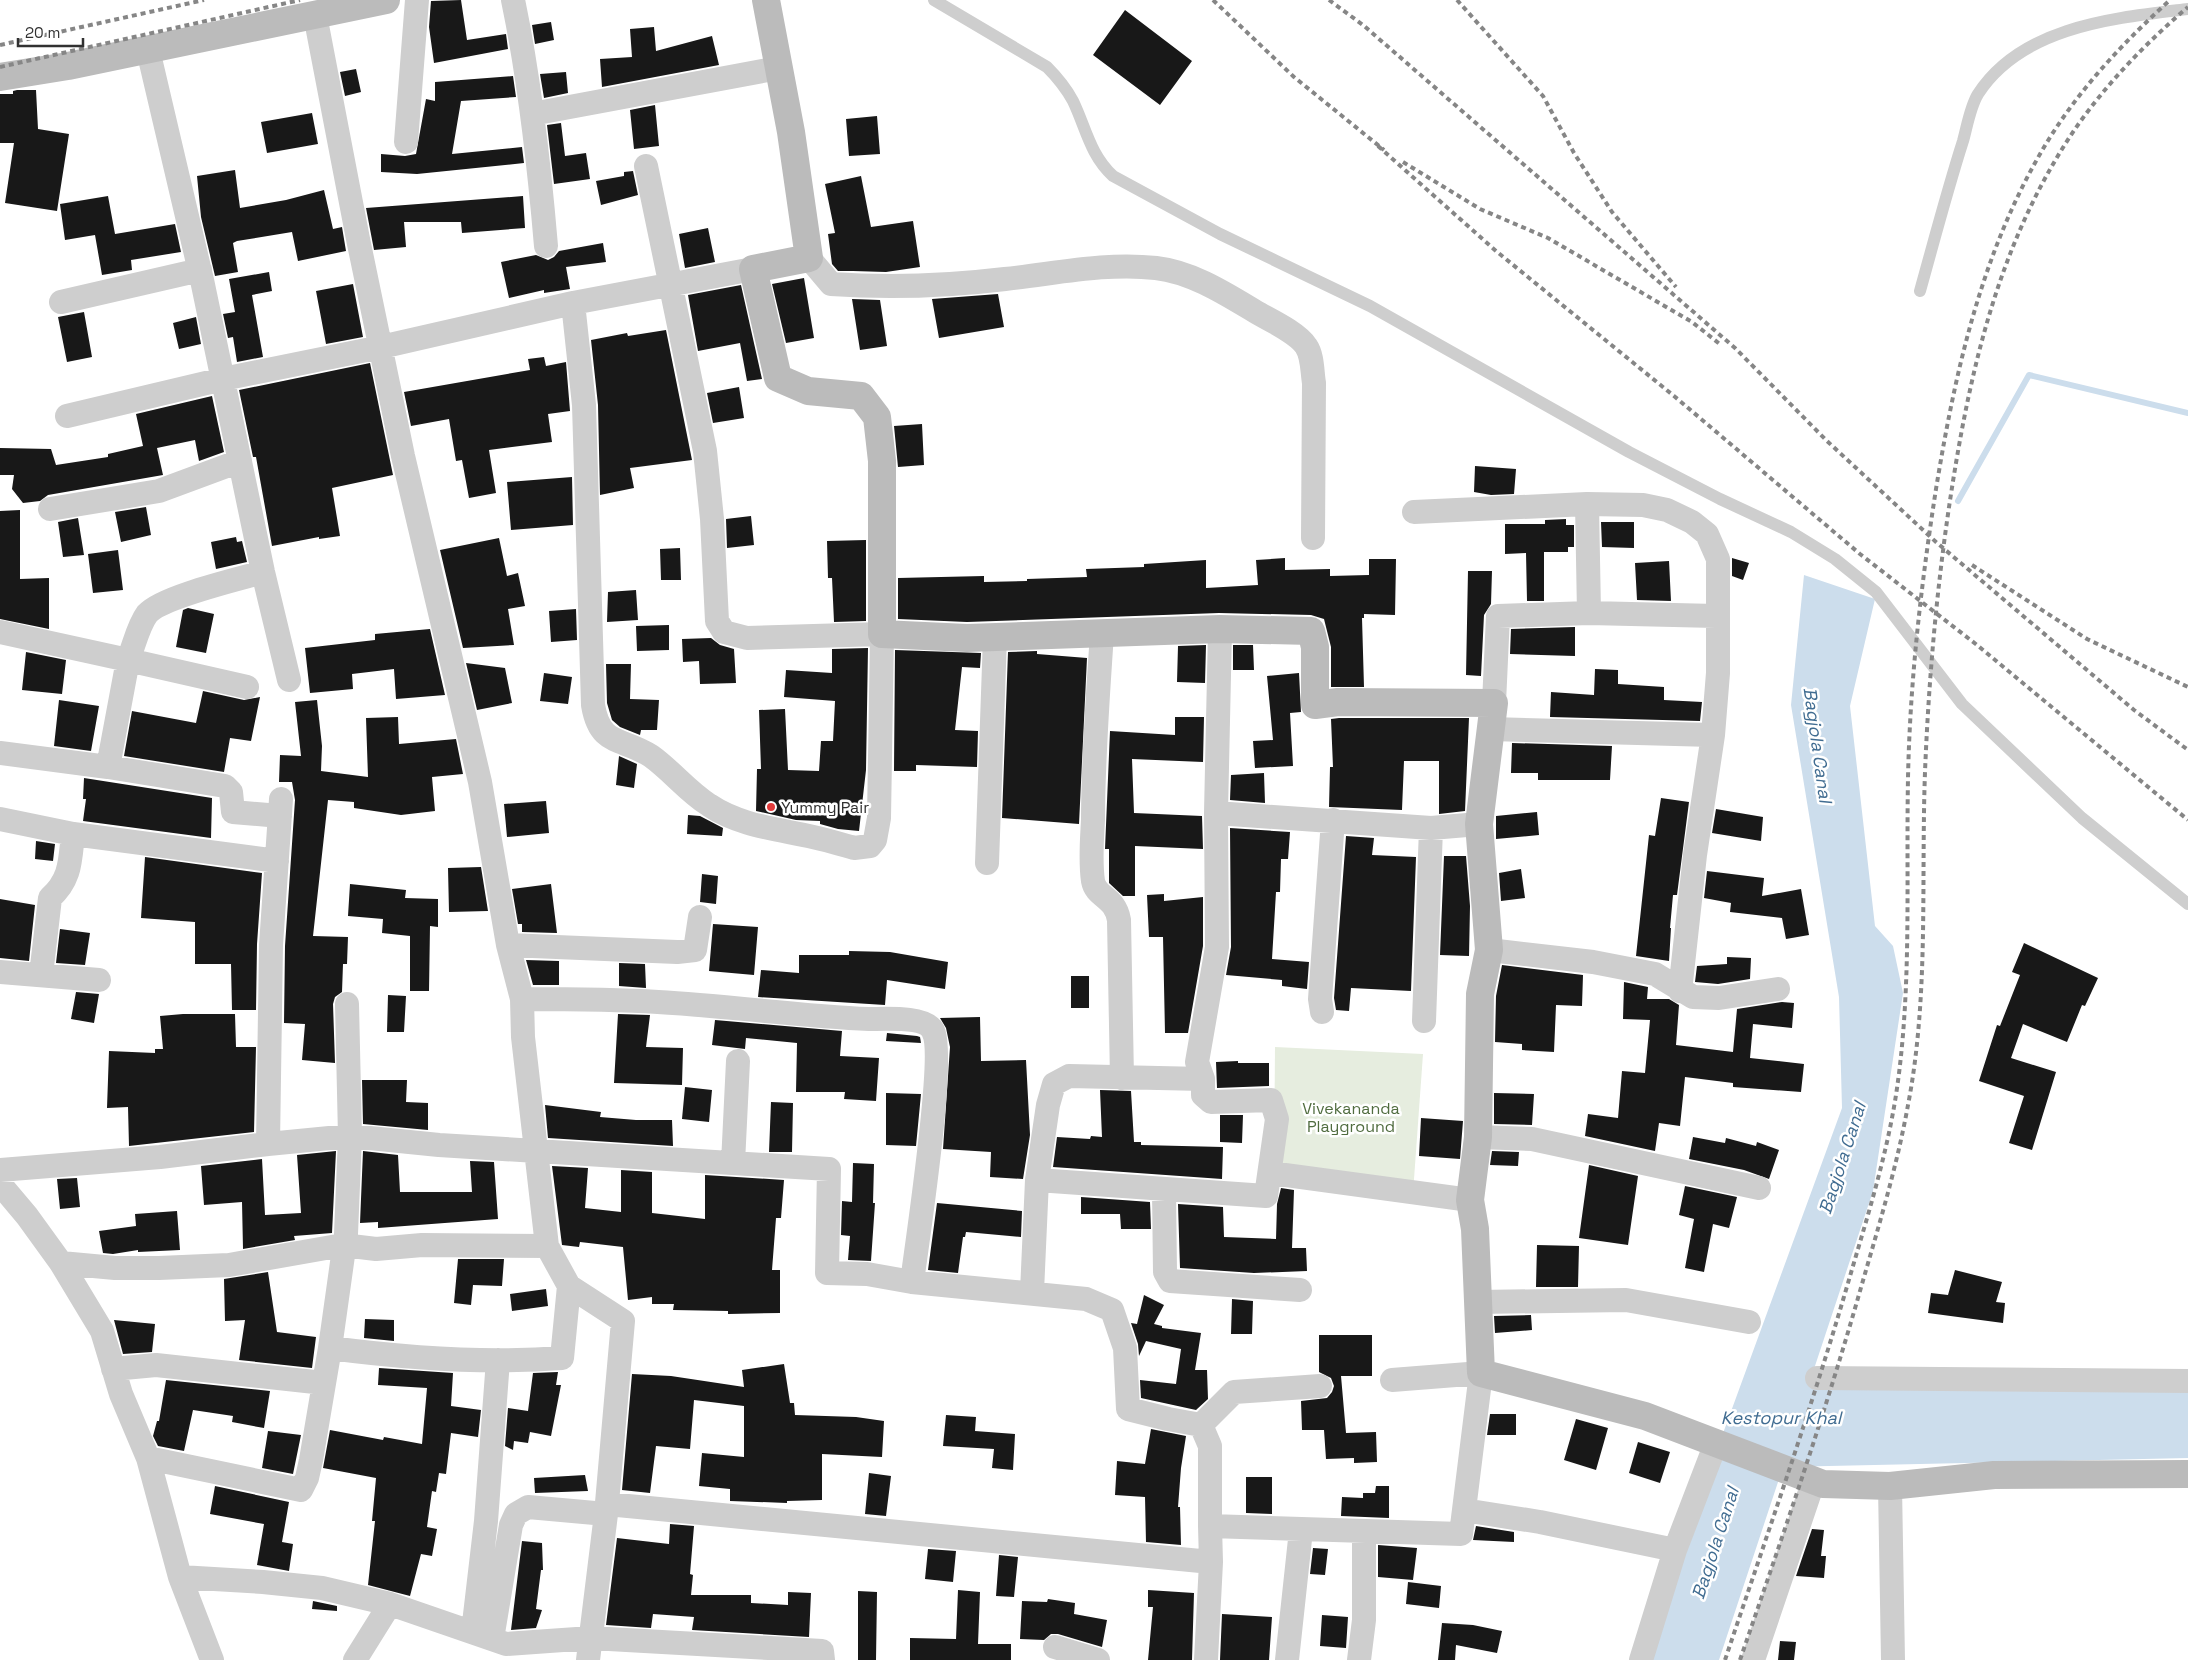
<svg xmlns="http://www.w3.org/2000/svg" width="2188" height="1660" viewBox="0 0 2188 1660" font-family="'Space Grotesk',sans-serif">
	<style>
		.green { fill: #e6eddf }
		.water { fill: #ccddec }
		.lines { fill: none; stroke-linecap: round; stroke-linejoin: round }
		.stream { stroke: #ccddec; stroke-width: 6 }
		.building { fill: #181818 }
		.lane { stroke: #cecece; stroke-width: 12 }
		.street { stroke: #cecece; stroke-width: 24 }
		.secondary { stroke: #bbb; stroke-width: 28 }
		.rail { stroke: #868686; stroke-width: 4; stroke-dasharray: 5 4; stroke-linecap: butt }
		.poi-dot { fill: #e13a3a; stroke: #fff; stroke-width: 2 }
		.labels { text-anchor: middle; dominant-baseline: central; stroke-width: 5; stroke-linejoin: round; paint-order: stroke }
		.poi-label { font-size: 16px; fill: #313131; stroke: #fff; text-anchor: start }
		.park-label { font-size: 16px; fill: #506c3f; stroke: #fff }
		.water-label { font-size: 18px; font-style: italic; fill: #406c91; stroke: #fff }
	</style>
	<rect width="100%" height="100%" fill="#fff"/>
	<path class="green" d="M1275 1047 1423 1054 1413 1193 1274 1173Z"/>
	<path class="water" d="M1804 575 1875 599 1850 706 1875 926 1893 946 1903 993 1873 1191 1811 1378 2188 1383V1458L1783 1467 1719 1660H1647L1688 1529 1842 1108 1839 997 1791 705Z"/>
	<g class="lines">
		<path class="stream" d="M1958 501 2029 375 2188 413"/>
	</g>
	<path class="building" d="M461 0 467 40 506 34 508 49 434 63 429 27 431 1Z
		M1125 10 1192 61 1160 105 1093 55Z
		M551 22 554 40 535 44 532 25Z
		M654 27 656 51 712 36 719 65 602 87 600 59 632 57 630 29Z
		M356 69 361 92 345 96 340 72Z
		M566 72 568 93 544 98 540 74Z
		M513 76 516 97 461 101 452 154 522 147 524 163 417 174 381 172V154L405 156 416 154 426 99 435 101V82Z
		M17 90H36L38 129 69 134 57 211 5 203 14 143H0V94H13V91Z
		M655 105 659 146 634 149 630 110Z
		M312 113 318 144 267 153 261 122Z
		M877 116 880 154 849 156 846 119Z
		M561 123 565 156 586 153 590 179 554 184 547 125Z
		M235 170 240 208 286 200 324 190 333 229 342 227 346 251 298 261 292 232 237 241 233 243 238 272 215 276 201 217 197 176Z
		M633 171 638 195 601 205 596 181 624 176V172Z
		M861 176 871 227 913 221 920 267 886 272 853 271H838L832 264 828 234 835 233 825 184Z
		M108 196 115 234 175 224 181 252 131 260 132 270 102 275 95 235 65 240 60 204Z
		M523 196 525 228 462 233 461 222H404L406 247 374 250 366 208Z
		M708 228 715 262 685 268 679 234Z
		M603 243 606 262 566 267 570 289 544 293V290L509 298 501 262 536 255 548 260 554 257 559 251Z
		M269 272 272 291 252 295 263 357 237 362 233 337 228 338 223 314 235 312 229 279Z
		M804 278 814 338 786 343 772 284Z
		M353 284 363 337 326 344 316 291Z
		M741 285 762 379 747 381 740 343 698 351 688 295Z
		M998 294 1004 327 939 338 932 299Z
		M852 299 880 300 887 346 860 350Z
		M84 312 92 357 67 362 58 317Z
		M196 317 201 344 179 349 173 323Z
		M666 330 692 460 630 468 634 488 600 495 598 405 591 340 627 333 628 336Z
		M544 357 546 366 566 362 570 411 548 414 552 442 489 450 496 493 469 498 462 460 456 461 449 419 411 426 404 392 530 370 528 359Z
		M370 363 393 475 332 488 340 536 319 539V537L272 546 256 457H253L239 390Z
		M739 387 744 418 713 423 707 393Z
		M212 396 224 452 199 461 195 440 157 448 163 475 48 495 40 501 23 503 12 489 14 475H0V448L51 449 56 465 108 457V454L143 446 136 414Z
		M922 424 924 465 898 467 894 426Z
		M1475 466 1516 469 1514 494 1491 495 1474 492Z
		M572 477 573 525 511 530 507 482Z
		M146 507 151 535 121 542 115 512Z
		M20 510V579L49 578V629L0 619V511Z
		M751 516 754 545 727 548 726 519Z
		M78 518 84 555 63 557 58 522Z
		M1566 519V525H1574V547H1568V552H1544V601H1527L1526 553 1505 554V524H1545V520Z
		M1601 522H1634V548L1602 547Z
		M236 537 237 542 242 541 247 562 216 569 211 542Z
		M499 538 507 576 518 573 525 606 508 609 514 645 463 648 440 550Z
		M866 540V621L834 622 832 578H828L827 541Z
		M680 548 681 580H661L660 549Z
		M118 550 123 590 93 593 88 554Z
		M1285 558V570L1330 569V576L1369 575V559H1396L1395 615 1364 614V618H1362L1364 687H1331V647L1324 619 1311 615 1219 613 967 622 898 619V578L984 576V582L1027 581V579L1087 577 1086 569 1144 567V564L1206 560V588L1258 585 1256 560Z
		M1732 558 1749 563 1743 580 1732 576Z
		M1669 561 1671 601 1637 600 1635 563Z
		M1468 571H1492L1491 604 1484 615 1481 676 1466 675Z
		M636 590 638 620 607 622 608 592Z
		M188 608 214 614 206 653 176 647 183 610Z
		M576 609 577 640 551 642 549 611Z
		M669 625V650L637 651 636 626Z
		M1575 627V656L1510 654 1511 629Z
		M430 629 445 695 396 699 394 669 352 674 353 689 310 693 305 648 375 640V634Z
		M711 638 720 645 734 649 736 683 700 684 699 661 683 662 682 639Z
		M1206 645 1205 683 1177 682 1178 646Z
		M1233 645H1253L1254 670H1233Z
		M868 648 866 770 859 831 838 829 820 824V821L796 820 756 811 757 769H761L759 710 785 709 788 770 819 771 821 741H833L835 701 784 697 786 670 832 673V649Z
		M895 650 981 653 980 668 962 667 955 730 978 731 977 767 916 765V771H894Z
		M1037 651V654L1087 658 1079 824 1002 818 1008 652Z
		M26 652 66 660 62 694 22 690Z
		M466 663 505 668 512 703 477 710Z
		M606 664H631L630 699 659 700 657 730H641L640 735 620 727 612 720 607 703Z
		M1595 669 1618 670V684L1664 687V700L1702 702 1700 721 1550 717 1551 692 1594 695Z
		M544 673 572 677 568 704 540 701Z
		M1299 673 1301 712 1290 713 1293 766 1255 768 1253 741 1273 740 1267 676Z
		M203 691 244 700 260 697 251 741 230 738 224 772 124 756 132 711 196 723Z
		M59 700 99 706 91 751 54 746Z
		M317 700 322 746 321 771 368 777 366 718 398 717 399 744 456 739 463 774 432 777 435 811 401 815 354 808V802L328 800 313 936 348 937 347 964H343L342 992 335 997 333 1004 335 1063 302 1060 305 1024 284 1023 285 946 295 800 292 782H279L280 755 301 756 295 702Z
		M1175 717H1204L1203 762 1132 759 1134 813 1202 816 1203 849 1135 846V896H1123L1109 883V849H1105L1110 731 1175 735Z
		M1339 718H1469L1465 811 1439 814V761H1404L1402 810 1329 807 1330 767H1333L1331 719Z
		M1512 743 1612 746 1610 780H1538V773H1511Z
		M619 756 637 764 634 788 616 785Z
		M1264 773 1265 803 1230 800 1231 775Z
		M84 778 212 798 211 838 83 821 86 799H83Z
		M1661 798 1689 802 1677 895H1673L1670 928H1671L1669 961 1636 956 1649 835 1655 836Z
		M546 801 549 833 507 837 504 804Z
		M1716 809 1763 817 1761 841 1712 833Z
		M1537 812 1539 835 1496 839V816Z
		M688 815 700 816 723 828 722 836 687 834Z
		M1230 828 1290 832 1288 859H1281L1280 892H1276L1272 959 1309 962 1307 989 1282 986V980L1226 975 1231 947Z
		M1346 836 1374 838 1372 855 1416 857 1411 991 1351 988 1349 1011 1336 1010 1334 998Z
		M36 841 55 844 53 861 35 859Z
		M1444 856H1466L1470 906 1469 956 1440 955Z
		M145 857 262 873 257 944 256 1010H232L231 964H195V922L141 918Z
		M481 867 488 911 449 912 448 868Z
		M1521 869 1525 898 1501 901 1499 873Z
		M1707 871 1764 878 1762 896 1801 889 1809 935 1786 939 1782 918 1730 912 1731 903 1704 898Z
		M702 874 718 876 716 904 700 902Z
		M350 884 406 890 405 898 438 899V927L430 926 429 991H410V936L382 933 383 919 348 916Z
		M551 884 557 933 522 932V924H518L512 889Z
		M1164 894V901L1203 897V946L1188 1033H1165L1163 937H1149L1147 895Z
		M0 899 35 905 29 961 0 958Z
		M713 924 758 927 754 975 709 971Z
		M60 929 90 933 85 965 56 963Z
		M2024 943 2098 978 2085 1006 2082 1005 2067 1042 2023 1024 2011 1058 2056 1072 2032 1150 2009 1143 2024 1096 1979 1081 1997 1025 2000 1026 2020 975 2012 972Z
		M849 951 890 952 948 962 945 989 887 980 885 1005 758 997 761 970 799 973V955H849Z
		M1727 957 1751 958 1750 979 1718 984 1695 982 1697 966 1727 964Z
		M526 960 559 961V985H533Z
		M619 963 645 964 646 988 619 986Z
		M1502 965 1583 975 1582 1006 1556 1005 1554 1052 1522 1050V1044L1495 1042 1496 996Z
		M1071 976H1089V1008H1071Z
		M1624 982 1648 987 1647 999H1669L1679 1005 1676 1045 1733 1052 1737 1009 1782 1002 1794 1003 1792 1028 1753 1024 1750 1058 1804 1064 1801 1092 1733 1087V1083L1685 1077 1680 1126 1659 1123 1655 1151 1585 1136 1588 1114 1618 1118 1622 1071 1645 1073 1650 1020 1623 1019Z
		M76 992 99 994 94 1023 71 1019Z
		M388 995 406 996 404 1032H387Z
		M183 1014H235L236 1047H256L254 1132 129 1146 128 1107 107 1108 109 1051 155 1053V1049H163L160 1016Z
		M618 1014 650 1015 646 1047 683 1048 682 1085 614 1083Z
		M980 1017 981 1061 1026 1060 1030 1135 1023 1179 990 1177 991 1152 943 1149 950 1047 946 1028 940 1018Z
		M715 1020 842 1031 840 1056 879 1058 876 1101 844 1099 845 1092H796L797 1043 746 1038 745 1049 712 1045Z
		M887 1033 917 1036 920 1037 921 1043 886 1041Z
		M1238 1061V1063H1269V1086L1217 1088 1216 1062Z
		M362 1080H407L406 1102 428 1103V1130L363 1124Z
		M685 1087 712 1090 709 1122 682 1119Z
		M1100 1090 1131 1091 1134 1142H1141V1145L1223 1147 1222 1179 1053 1167 1057 1137 1090 1139 1091 1136 1102 1137Z
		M886 1093 921 1094 916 1146 886 1145Z
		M1494 1093 1534 1094 1532 1125 1494 1124Z
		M771 1102 793 1103 792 1152H769Z
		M545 1105 601 1112 600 1117 636 1120H672L673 1146 548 1138Z
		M1220 1115H1243L1242 1143 1220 1142Z
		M1421 1118 1463 1121 1460 1159 1419 1156Z
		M1693 1137 1725 1143 1726 1138 1756 1146 1757 1142 1779 1150 1769 1179 1744 1170 1689 1159Z
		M336 1151 332 1233 294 1236 295 1240 243 1249 242 1202 204 1205 201 1166 262 1159 265 1215 301 1213 297 1155Z
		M363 1151 398 1155 400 1192H472L470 1161 494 1162 498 1219 378 1228V1222L360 1223Z
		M1492 1151 1519 1152 1518 1166 1490 1165Z
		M853 1163 874 1164 873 1203H875L871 1261 848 1260 850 1236 841 1235 842 1201 852 1202Z
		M1589 1165 1638 1176 1628 1245 1579 1238Z
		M552 1166 588 1168 585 1208 621 1212V1170L652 1172V1213L705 1219V1175L784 1180 781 1218H776L772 1270H780V1313L728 1314V1311L673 1310 674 1304H652V1297L628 1300 623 1247 580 1242 579 1247 562 1245Z
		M77 1178 80 1207 60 1209 57 1179Z
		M1685 1186 1737 1197 1729 1228 1713 1224 1704 1272 1685 1268 1694 1219 1679 1215Z
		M1281 1188 1294 1190 1292 1248H1306L1307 1271 1254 1273 1180 1268 1178 1204 1223 1207 1224 1237 1276 1239 1277 1204Z
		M1081 1197 1150 1202 1151 1229H1121L1120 1214H1081Z
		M937 1203 1022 1211 1021 1237 966 1232 965 1237H963L958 1273 928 1270Z
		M177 1211 180 1250 138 1252V1250L113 1254 103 1253 99 1231 136 1226 135 1214Z
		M1537 1245 1579 1246 1578 1287H1536Z
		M458 1259H504L502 1286 473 1285 471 1305 454 1303Z
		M1955 1270 2002 1282 1996 1302 2005 1303 2003 1323 1928 1313 1931 1293 1948 1295Z
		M268 1272 277 1332 316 1337 312 1368 239 1360 245 1320 225 1321 224 1279Z
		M546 1289 548 1306 512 1311 510 1294Z
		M1144 1295 1164 1305 1154 1324 1162 1326V1328L1201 1333 1195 1370H1207L1208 1399 1196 1410 1141 1398 1140 1380 1176 1384 1181 1349 1146 1341 1139 1356 1138 1344 1131 1323 1137 1324Z
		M1232 1299 1253 1301 1252 1334H1231Z
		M1531 1315 1532 1330 1495 1333 1494 1316Z
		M365 1319 394 1320V1341L364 1338Z
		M114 1320 155 1324 152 1352 123 1354Z
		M1319 1335H1372V1376H1341L1346 1433 1376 1432 1377 1462 1354 1463V1458L1326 1459 1324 1430H1302L1301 1401 1327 1398 1332 1392 1334 1386 1331 1378 1319 1372Z
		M784 1364 790 1403H794L795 1415 856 1417 884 1421 882 1457 822 1454V1500L787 1501V1503L730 1501V1489L699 1486 702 1453 744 1457V1406L694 1400 690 1449 656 1446 650 1493 622 1490 632 1374 671 1376 744 1387 742 1370Z
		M379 1368 453 1373 451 1406 481 1410 478 1437 451 1433 446 1474 439 1473 436 1492 432 1491 427 1527 437 1529 432 1556 421 1554 410 1596 368 1585 375 1521H372L376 1478 323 1468 330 1430 383 1440 384 1437 422 1444 427 1388 378 1385Z
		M558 1372 556 1385H561L551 1436 530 1432 528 1443 514 1441 513 1450 505 1446 508 1408 528 1411 533 1373Z
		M166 1380 270 1391 264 1428 232 1422 233 1416 193 1410 184 1451 158 1446 153 1436 157 1421H159Z
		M1490 1414H1516V1435H1487Z
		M946 1415 976 1417 975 1431 1015 1434 1013 1470 992 1468 994 1449 943 1446Z
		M1576 1419 1608 1428 1596 1470 1564 1460Z
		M1151 1429 1186 1436 1181 1468 1178 1507H1180L1181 1545 1146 1542 1145 1497 1115 1495 1117 1461 1145 1464Z
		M268 1431 301 1435 293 1474 262 1468Z
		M1638 1442 1670 1452 1660 1483 1629 1473Z
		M869 1473 891 1476 886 1516 865 1514Z
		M585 1475 588 1491 535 1493 534 1478Z
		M1246 1477H1272V1514L1246 1513Z
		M215 1486 289 1502 282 1542 293 1544 289 1571 257 1565 264 1524 210 1514Z
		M1376 1486H1389V1518L1341 1516 1342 1497 1363 1498V1493H1375Z
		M670 1524 694 1526 690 1574 693 1575 691 1595H751V1603L788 1605V1592L811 1593 809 1637 692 1630 694 1617 653 1614 651 1628 606 1625 617 1538 669 1544Z
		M1476 1526 1514 1532V1542L1473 1540Z
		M1812 1529 1824 1530 1821 1556H1826L1824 1578 1796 1576Z
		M522 1541 542 1543 543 1570H541L536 1609 542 1610 536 1628 511 1630Z
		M1378 1545 1417 1548 1413 1580 1378 1577Z
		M1313 1548 1328 1549 1325 1575 1310 1574Z
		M928 1549 956 1551 953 1582 925 1579Z
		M999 1555 1018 1557 1014 1597 996 1596Z
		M1408 1582 1441 1586 1439 1608 1406 1604Z
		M958 1590 980 1592 978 1644H1011V1660H910V1638L956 1639Z
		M1148 1590 1194 1593 1192 1660H1148L1153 1607H1148Z
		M858 1591 877 1592 876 1660H858Z
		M1048 1599 1075 1603 1074 1614 1107 1620 1102 1647 1058 1634H1051L1044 1640 1020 1639 1022 1601 1047 1602Z
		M313 1601 337 1606V1611L312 1609Z
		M1222 1614 1272 1617 1269 1660H1220Z
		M1322 1615 1348 1617 1346 1648 1320 1646Z
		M1442 1623 1473 1625 1502 1631 1497 1653 1456 1645 1455 1660H1438Z
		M1780 1641 1796 1642 1794 1660H1778Z"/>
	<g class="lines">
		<path class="lane" d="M934 0 1047 67C1057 77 1066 88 1073 101 1086 128 1090 155 1113 176L1220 234 1370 306 1629 452 1720 499 1791 532 1835 559 1876 592 1962 704 2082 818 2188 904
			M1920 291C1934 241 1947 191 1963 141 1967 127 1970 107 1978 94 2022 26 2115 18 2188 9"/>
		<path class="street" d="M513 0C530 81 539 163 546 246
			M315 15 358 239 403 456 480 782 508 945 522 999 523 1037 547 1246 569 1286 623 1321 606 1514 588 1660
			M148 50 202 280 263 572 289 680
			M532 114 779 68
			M406 142 417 0
			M809 258 831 284C888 288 947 286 1005 279 1054 274 1106 262 1156 268 1192 272 1226 294 1256 312 1270 320 1298 333 1306 346 1313 356 1312 372 1314 383L1313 538
			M61 302 200 270
			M573 303 584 405 593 705C600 747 622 737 651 756 672 771 687 791 709 805 740 826 778 829 813 837 827 840 840 844 854 848L870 846 875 840 879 818 882 634 747 638 724 632 717 621 712 519 705 451 646 166
			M67 416 223 379 381 347 573 303 753 269
			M1587 504 1589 613
			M50 509 159 491 240 461
			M1414 512 1587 504 1643 505 1667 510 1692 522 1707 534 1718 559V673L1713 735 1695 855 1680 991
			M0 632 128 660C134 646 138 626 147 614 161 597 239 579 263 572
			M1102 633C1098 695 1093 758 1093 820 1092 840 1090 861 1093 881 1096 898 1115 896 1119 920L1122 1078
			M1494 703 1498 616 1589 613 1716 616
			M1490 729 1713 735
			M0 753 108 767 225 786 231 792 233 812 280 816
			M108 767 128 660 247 687
			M1216 813 1431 828 1479 824
			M0 819 73 834 277 861
			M987 863 995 637
			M508 945 677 952 695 950 700 917
			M1489 950 1593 962 1655 974 1693 997 1719 998 1778 989
			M0 972 99 980
			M41 975 50 898C71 879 70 861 73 834
			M522 999C568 999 613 999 658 1002 729 1006 799 1016 869 1019 885 1019 926 1016 933 1031 946 1054 917 1243 912 1282
			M347 1004 350 1136 346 1234 330 1348C406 1358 486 1364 562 1358L569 1286
			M1322 1012 1320 999 1333 820
			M1424 1021 1431 828
			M1478 1137 1532 1139 1759 1188
			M268 1144 350 1136 439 1145 829 1169 827 1273 867 1274 912 1282 1086 1299 1112 1310 1125 1348 1128 1409 1168 1419 1201 1425 1210 1446V1526
			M733 1163 738 1061
			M0 1170 160 1157 268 1144 271 945 281 799
			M1270 1173 1470 1200
			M1037 1180 1266 1196 1277 1119 1271 1100 1211 1102 1203 1095V1079L1197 1062 1217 947 1216 813 1220 629
			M0 1184 27 1216 61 1263 102 1331 121 1394 148 1458 180 1577 212 1660
			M1164 1190 1165 1272 1170 1281 1300 1290
			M61 1263 115 1268H159L229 1265 343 1245 376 1249 422 1245 547 1246
			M1032 1292 1037 1180 1048 1105 1054 1084 1069 1076 1203 1079
			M1478 1302 1626 1300 1749 1322
			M113 1369 156 1365 324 1383
			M1817 1378 2188 1381
			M1201 1425 1234 1392 1320 1386
			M148 1458 301 1490 307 1478 311 1460 330 1348
			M1890 1486 1893 1660
			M607 1504 1211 1562
			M1464 1510 1540 1522 1675 1550 1641 1660
			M1675 1550 1716 1443
			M180 1577 263 1582 322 1588 390 1604 506 1644 591 1638 822 1651 823 1660
			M473 1632 486 1521 498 1360
			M492 1639 511 1525 516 1514 528 1507 606 1514
			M1055 1647 1098 1660
			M355 1660 390 1604
			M1206 1660 1211 1562 1210 1526 1461 1534 1481 1373 1392 1380
			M1287 1660 1301 1530
			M1359 1660 1364 1620V1532
			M1753 1660 1814 1480"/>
		<path class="secondary" d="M766 0 791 132 809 258 753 269 778 378 808 391 861 396 877 417 882 461V634L967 638 1220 629 1311 631 1315 647V705L1338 702 1494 703 1479 824 1489 950 1480 994 1478 1137 1470 1200 1475 1229 1481 1373 1645 1416 1823 1484 1890 1486 1994 1475 2188 1474
			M0 77 68 66 386 0"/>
		<path class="rail" d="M1213 0 1294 77 1384 150
			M1329 0 1363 25 1735 348 1827 441 1936 542 2134 710 2188 750
			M1457 0 1543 96 1574 153 1612 212 1676 287
			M0 45 204 0
			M0 67 300 0
			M1378 146 1496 251 1674 396 1860 554 1977 645 2188 820
			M1403 162 1480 209 1548 238 1692 322 1721 345
			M1972 565 2087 639 2188 687
			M1725 1660C1767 1535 1811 1410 1848 1283 1866 1221 1886 1159 1896 1095 1912 990 1906 884 1908 778 1910 681 1921 585 1936 489 1956 367 1983 246 2049 139 2082 86 2124 42 2170 0
			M1740 1660C1783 1535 1826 1411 1862 1284 1879 1225 1897 1166 1908 1105 1929 996 1921 883 1925 772 1929 672 1938 573 1954 475 1974 352 2004 234 2075 129 2107 83 2146 43 2188 7"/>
	</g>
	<circle class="poi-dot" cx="771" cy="807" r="5"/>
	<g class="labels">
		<g class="poi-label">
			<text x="781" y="807">Yummy Pair</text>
		</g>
		<g class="park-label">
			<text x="1351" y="1108">Vivekananda<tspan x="1351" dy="18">Playground</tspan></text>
		</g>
		<g class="water-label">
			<text transform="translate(1818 745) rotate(82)">Bagjola Canal</text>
			<text transform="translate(1842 1158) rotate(-72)">Bagjola Canal</text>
			<text x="1781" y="1417">Kestopur Khal</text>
			<text transform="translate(1715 1543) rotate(-72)">Bagjola Canal</text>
		</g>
	</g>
	<path d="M18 38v8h65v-8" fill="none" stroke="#313131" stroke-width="2.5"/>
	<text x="25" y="38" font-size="15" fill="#313131" stroke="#ffffff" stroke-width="4" paint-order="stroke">20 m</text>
</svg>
